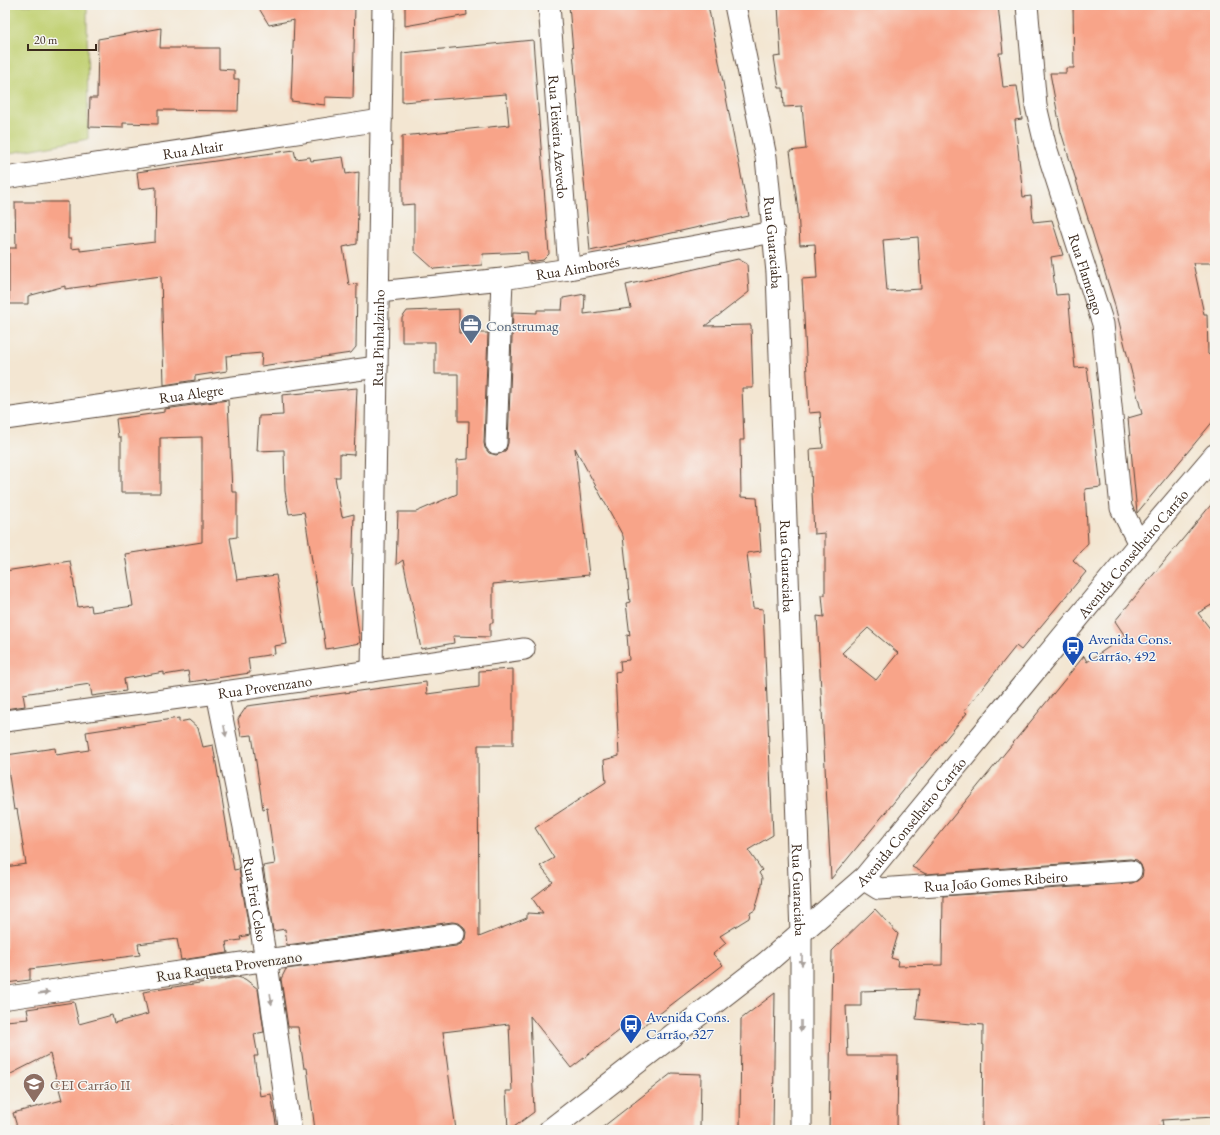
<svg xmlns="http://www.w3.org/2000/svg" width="1220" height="1135" viewBox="0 0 1220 1135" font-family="'EB Garamond',serif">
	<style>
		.green { fill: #c2d174; stroke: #7e7e49 }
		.building { fill: #f8a489; fill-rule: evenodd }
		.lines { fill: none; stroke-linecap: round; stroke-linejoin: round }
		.street-casing { stroke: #574639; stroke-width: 23 }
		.secondary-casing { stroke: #574639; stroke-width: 24 }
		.street { stroke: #fff; stroke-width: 21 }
		.secondary { stroke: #fff; stroke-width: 22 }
		.oneway { fill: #a79f9a }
		.labels { text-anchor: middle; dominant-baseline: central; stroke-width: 3; stroke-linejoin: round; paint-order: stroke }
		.street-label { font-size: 15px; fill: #3b2a1e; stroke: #f6f6f2 }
		.service-label { font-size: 15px; fill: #4e5e75; stroke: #f6f6f2; text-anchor: start }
		.transit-label { font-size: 15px; fill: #164399; stroke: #f6f6f2; text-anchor: start }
		.education-label { font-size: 15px; fill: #785e54; stroke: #f6f6f2; text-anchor: start }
	</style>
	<rect width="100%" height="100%" fill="#f6f6f2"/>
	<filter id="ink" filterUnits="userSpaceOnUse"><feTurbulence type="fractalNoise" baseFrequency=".025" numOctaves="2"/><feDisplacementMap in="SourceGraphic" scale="8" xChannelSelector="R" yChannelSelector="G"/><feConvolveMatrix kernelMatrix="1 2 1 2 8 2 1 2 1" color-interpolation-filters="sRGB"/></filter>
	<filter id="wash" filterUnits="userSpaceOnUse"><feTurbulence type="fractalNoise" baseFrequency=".012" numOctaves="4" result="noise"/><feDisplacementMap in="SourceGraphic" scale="16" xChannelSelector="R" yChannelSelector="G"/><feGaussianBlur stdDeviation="0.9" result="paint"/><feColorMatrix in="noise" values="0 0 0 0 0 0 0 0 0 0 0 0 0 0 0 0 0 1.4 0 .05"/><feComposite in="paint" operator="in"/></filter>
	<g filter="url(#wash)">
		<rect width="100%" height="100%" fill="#f3e6d2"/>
		<path class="green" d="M5 5H87L88 139 5 154Z"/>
		<g id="blocks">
			<path class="building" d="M257 5H355L353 98 325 97V105L291 101 294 20 269 25Z
				M466 5 467 15 405 26V6Z
				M569 5H708L749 216 590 251Z
				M778 5H998L1003 53H999L1003 87 1017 86 1022 119 1015 120 1023 197 1031 196 1033 222 1052 220 1063 255 1051 257 1056 295 1068 294 1075 368 1087 367 1101 487 1085 489 1088 543 1073 560 1086 572 1021 650 1016 646 964 711 967 713 831 879 817 616 824 617 822 595H825V533L814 534 810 449 823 448 820 412 809 413 802 279 817 278 815 244 800 245 798 210 790 151 806 149 802 106 784 107 783 88H779L774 57 781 56ZM918 237 921 289 887 291 883 240ZM868 628 898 653 876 680 842 653Z
				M1073 5H1215V263H1193L1204 314H1207L1208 354 1215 360V419L1137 513 1128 418 1142 414 1114 302 1061 132 1050 73H1066V68H1074Z
				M161 28 160 48H219V69L234 70V79H239L238 111 158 110V124L123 123V128L89 127 90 98H97L98 39Z
				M533 40 549 254 543 260 528 262 527 252 483 254 482 265 434 269 414 251V204L402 205V136L509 125 506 94 402 102V53Z
				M294 150 296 159 310 157 311 161 343 157 346 174 359 172 357 244 343 247 349 285 357 284 356 347 351 353 261 366 262 353 226 356 227 371 195 376V380L164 385 161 276 65 289V286L28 296V304H9V248H16L15 202H68V239H71V249L80 248V251L155 242 156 187 139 189 137 172Z
				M738 259 747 264 749 292 705 326 751 325 753 388H742L744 440H740L741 497 757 498 761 551 747 553 753 608 763 609 773 835 748 850 762 870 759 873 762 878 760 892 755 910 750 913 749 918 720 936 726 943 713 954 723 965 641 1028 633 1020 571 1068 530 1016 534 1112 510 1130H508L506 1091H512L509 1024 443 1032 456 1130H315L307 1068H304L298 1027H288L281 979 286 969 456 946 461 944 465 939 466 932 464 927 459 923 452 922 287 945 285 929 273 931 263 866 275 864 267 808 263 809 252 735 241 736 238 719 247 706 426 682 427 694 479 687V671L513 669V745H478L479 937 527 918V913L543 914 532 898 553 882 540 866 554 858 535 828 606 782 604 760 619 756 615 672 621 671 620 661 629 660 627 635 630 636 626 603 630 602 623 536 575 448 589 575 493 584V623H490V637L453 636 454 643 421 649 403 560 396 565 398 512H416L457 494V460L468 459 469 421H458V374H435V342H402V318L407 311 459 309V333H488L484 443 485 448 489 453 496 455 502 453 506 450 508 443 513 312 537 313V310H562L563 298 585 294 584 314 631 308 626 285Z
				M357 388 354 455 340 454V477H335L342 517 354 514 352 583 360 643 326 649 305 517 304 512 289 514 285 491 284 450 257 451 259 416 283 415 282 395Z
				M228 400 232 492H237V537L230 538 237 580 276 575 287 644 274 646 275 654 248 658 250 673 190 682 188 671 164 675V672L124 679 126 691 92 696 90 684 23 694 25 706 5 709V571L70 561 78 607 91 605 92 612 133 606 125 554 202 542V437L160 438V493H121V437H118L116 419 165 412V409Z
				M1215 500V603L1198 613 1215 635V1117L1162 1120 1163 1126H1158L1159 1130H982L983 1025 916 1019 919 989 861 991V1006H846L848 1056H898L897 1130H829L832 951 875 909 898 934 891 958 898 960 897 966 942 965 943 896 1132 883 1137 881 1142 877 1143 871 1141 865 1137 860 1130 859 926 874 912 867 1084 656 1087 662 1125 636 1115 621Z
				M179 718V722L189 720 198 728 203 747 213 745 234 870 239 869 250 935 240 937 241 940 226 942 228 953 181 960 177 939 138 944 140 955 30 969V980L6 983 5 867 26 864 17 809 14 810 6 755 55 748 56 755 89 750 86 732Z
				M237 977 245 979 258 989 264 1032 254 1034 258 1056H254L260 1096 271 1094 277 1130H174L173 1125 140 1130H18L13 1113 62 1100 50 1054 5 1077V1021L29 1019 27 1009 74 1002 79 1024 112 1015 114 1023 148 1014 143 992Z
				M775 993 773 1130H740L741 1019Z
				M672 1073 701 1074 700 1130H599Z"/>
		</g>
	</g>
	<g filter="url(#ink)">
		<use href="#blocks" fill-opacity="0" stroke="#574639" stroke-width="1"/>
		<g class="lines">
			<g class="street-casing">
				<g id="street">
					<path id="s1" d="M549 5 569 269"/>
					<path id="s2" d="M735 5 766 157 777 273 801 933V1130"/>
					<path id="s3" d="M1027 5 1036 106 1045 144 1103 324 1121 508 1139 544"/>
					<path id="s4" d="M5 178 381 120"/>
					<path id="s5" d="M379 292 502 279 569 269 774 232"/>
					<path id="s6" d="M5 419 377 367"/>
					<path d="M496 443 502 279"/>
					<path id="s7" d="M372 671 383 5"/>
					<path id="s8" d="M217 693 244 827 266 960 454 934"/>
					<path id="s9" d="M5 721 217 693 524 649"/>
					<path id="s10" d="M863 879 879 889 1131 871"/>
				</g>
			</g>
			<g class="secondary-casing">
				<g id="secondary">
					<path d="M5 998 266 960 290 1130"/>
					<path id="s11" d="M550 1130 766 963 865 877 1139 544 1215 455"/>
				</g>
			</g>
			<use href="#street" class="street"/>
			<use href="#secondary" class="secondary"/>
		</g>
		<defs><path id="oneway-solid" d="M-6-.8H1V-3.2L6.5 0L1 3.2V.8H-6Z"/></defs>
		<g class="oneway">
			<use href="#oneway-solid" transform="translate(225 731) rotate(79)"/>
			<use href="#oneway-solid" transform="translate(802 960) rotate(90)"/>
			<use href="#oneway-solid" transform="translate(44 993) rotate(-8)"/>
			<use href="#oneway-solid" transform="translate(271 999) rotate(82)"/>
			<use href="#oneway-solid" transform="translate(801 1026) rotate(90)"/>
		</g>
	</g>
	<defs>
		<g id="office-pin" transform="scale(1.15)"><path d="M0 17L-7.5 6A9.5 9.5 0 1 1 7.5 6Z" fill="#5c6f8a" stroke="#f6f6f2"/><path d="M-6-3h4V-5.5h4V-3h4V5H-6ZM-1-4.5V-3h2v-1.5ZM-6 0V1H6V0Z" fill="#fff"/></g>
		<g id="bus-pin" transform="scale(1.15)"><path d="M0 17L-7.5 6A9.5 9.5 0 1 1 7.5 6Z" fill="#1a4fb4" stroke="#f6f6f2"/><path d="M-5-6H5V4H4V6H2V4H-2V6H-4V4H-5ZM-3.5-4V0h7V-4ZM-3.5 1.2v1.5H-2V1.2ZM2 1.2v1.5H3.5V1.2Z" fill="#fff"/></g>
		<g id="school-pin" transform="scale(1.15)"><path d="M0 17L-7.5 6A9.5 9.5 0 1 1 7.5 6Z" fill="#8d6e63" stroke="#f6f6f2"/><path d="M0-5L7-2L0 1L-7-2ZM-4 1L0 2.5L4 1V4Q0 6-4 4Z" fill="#fff"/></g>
	</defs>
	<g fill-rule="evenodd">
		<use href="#office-pin" x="471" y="325"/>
		<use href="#bus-pin" x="1073" y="647"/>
		<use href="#bus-pin" x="631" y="1025"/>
		<use href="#school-pin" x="34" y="1084"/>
	</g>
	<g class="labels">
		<g class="street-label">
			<text stroke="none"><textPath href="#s1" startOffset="132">Rua Teixeira Azevedo</textPath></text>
			<text stroke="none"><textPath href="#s4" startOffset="190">Rua Altair</textPath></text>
			<text stroke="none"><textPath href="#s2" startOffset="241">Rua Guaraciaba</textPath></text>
			<text stroke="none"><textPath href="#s5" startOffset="200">Rua Aimborés</textPath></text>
			<text stroke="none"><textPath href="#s3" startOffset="277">Rua Flamengo</textPath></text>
			<text stroke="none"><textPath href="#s7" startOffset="333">Rua Pinhalzinho</textPath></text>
			<text stroke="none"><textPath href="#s6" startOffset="188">Rua Alegre</textPath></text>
			<text stroke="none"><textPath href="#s11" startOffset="824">Avenida Conselheiro Carrão</textPath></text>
			<text stroke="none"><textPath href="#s2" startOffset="565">Rua Guaraciaba</textPath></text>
			<text stroke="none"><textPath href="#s9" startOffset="262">Rua Provenzano</textPath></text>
			<text stroke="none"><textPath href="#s11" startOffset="476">Avenida Conselheiro Carrão</textPath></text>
			<text stroke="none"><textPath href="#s10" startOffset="136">Rua João Gomes Ribeiro</textPath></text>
			<text stroke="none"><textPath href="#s2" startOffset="889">Rua Guaraciaba</textPath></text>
			<text stroke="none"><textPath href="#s8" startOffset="210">Rua Frei Celso</textPath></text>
			<text transform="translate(229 966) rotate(-8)">Rua Raqueta Provenzano</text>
		</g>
		<g class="service-label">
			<text x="486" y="325">Construmag</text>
		</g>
		<g class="transit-label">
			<text x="1088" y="638">Avenida Cons.<tspan x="1088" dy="17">Carrão, 492</tspan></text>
			<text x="646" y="1016">Avenida Cons.<tspan x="646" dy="17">Carrão, 327</tspan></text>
		</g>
		<g class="education-label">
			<text x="50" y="1084">CEI Carrão II</text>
		</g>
	</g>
	<rect width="1220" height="1135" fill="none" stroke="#f6f6f2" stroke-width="20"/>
	<path d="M28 44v6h68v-6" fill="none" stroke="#3b2a1e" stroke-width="2"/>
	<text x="34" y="44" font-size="12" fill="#3b2a1e" stroke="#f6f6f2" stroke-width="3" paint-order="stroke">20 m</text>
</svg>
